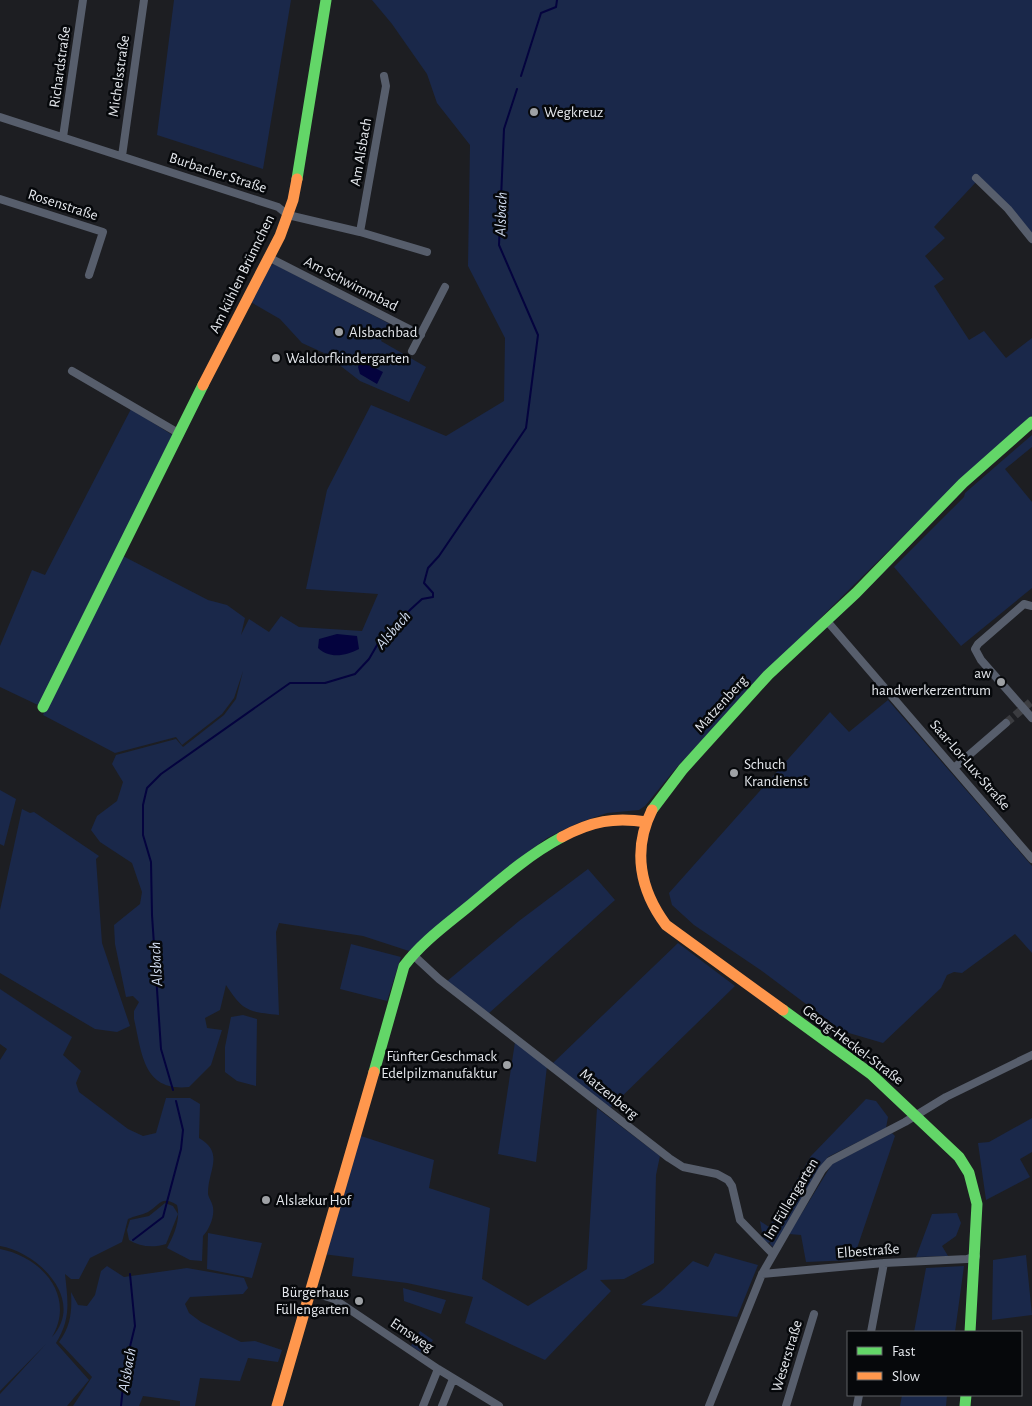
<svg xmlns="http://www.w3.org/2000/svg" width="1032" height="1406" viewBox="0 0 1032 1406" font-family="'Alegreya Sans',sans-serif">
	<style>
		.green { fill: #1a284a }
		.water { fill: #04033e }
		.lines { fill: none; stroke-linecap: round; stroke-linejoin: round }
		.stream { stroke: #04033e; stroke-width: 2 }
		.street-tunnel { stroke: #3b3c40; stroke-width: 8; stroke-dasharray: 8 4; stroke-linecap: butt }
		.street { stroke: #575e6c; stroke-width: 8 }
		.fast { stroke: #63d668; stroke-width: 11 }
		.slow { stroke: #ff974d; stroke-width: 11 }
		.poi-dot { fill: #9ea1a5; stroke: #06080b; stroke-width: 2 }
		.labels { text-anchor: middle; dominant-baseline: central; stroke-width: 5; stroke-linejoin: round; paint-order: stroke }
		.street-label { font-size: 15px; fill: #e4e7ec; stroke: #06080b }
		.poi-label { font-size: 15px; fill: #e4e7ec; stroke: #06080b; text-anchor: start }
		.water-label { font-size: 16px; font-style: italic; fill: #d1dcf0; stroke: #06080b }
	</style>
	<rect width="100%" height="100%" fill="#1d1e22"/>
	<path class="green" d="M174 0H291L263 169 157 135Z
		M372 0H1032V244L1016 221 977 181 934 227 945 238 925 256 944 279 934 286 969 340 984 331 1006 358 1032 338V416L967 473 762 676 677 767 645 806 639 810 607 813 578 823 547 838 512 864 409 951 363 936 279 923 276 932 279 1015C248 1012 243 1011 226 985L220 1010 205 1018 207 1028 222 1030 211 1065 189 1087C143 1092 142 1053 134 1019V1011L139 1002 133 996 126 997 115 944 114 925 140 904 142 892 132 863 100 842 91 830 97 816 117 801 123 782 112 764 116 755 176 739 183 747 224 715 236 699 243 671 234 698 222 714 182 745 176 737 115 753 43 715 121 555 208 600 227 605 245 618 241 635 249 619 269 632 281 616 299 627 362 631 378 594 306 589 327 490 371 405 446 436 504 401 505 338 468 266 470 145 437 103 427 74 392 24Z
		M274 264 390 324 381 341 426 367 409 402 360 381 324 353 302 343 280 319 249 301 268 266Z
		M131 409 174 436 40 706 0 687V646L32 570 45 575Z
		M1032 435V447L1005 469 1032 502V588L961 646 894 567 964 497 965 493Z
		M888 700 1032 866V953L1015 934 962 973 954 972 947 975 941 988 883 1043 842 1031 762 971 694 925 672 905 669 893 830 712 849 732Z
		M0 790 16 799 4 846 0 844Z
		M22 809 30 813 34 812 99 856 96 859 102 943 130 1026 117 1032 95 1029 0 973V910Z
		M588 869 615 900 488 1014 446 982 519 921Z
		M678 943 735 986 609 1109 553 1063Z
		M351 944 401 957 387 1001 340 989Z
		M0 989 72 1037 63 1055 81 1071 76 1083 79 1092 128 1129 143 1136 156 1133 166 1098H190L200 1104 199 1138C225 1153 208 1170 208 1193 208 1197 211 1200 212 1204 216 1213 210 1229 203 1236L202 1261 190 1260 167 1248C174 1235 181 1219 177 1205 161 1195 160 1205 148 1212 142 1215 134 1216 128 1219L122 1242 90 1258 79 1279H71L65 1274C68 1302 71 1319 56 1343L89 1380 67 1406H0V1394L46 1344 0 1391V1249C42 1257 76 1296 52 1337 86 1300 38 1252 0 1246V1060L7 1049 0 1044Z
		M243 1015 257 1019 256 1086 237 1081 225 1072V1047L231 1017Z
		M515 1042 547 1066 536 1162 498 1154Z
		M866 1099 876 1101 888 1117 886 1128 828 1157 820 1168 774 1248 770 1244 771 1241 768 1243 763 1239 760 1221 769 1227 811 1156Z
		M597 1108 660 1156 656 1175 654 1263 624 1279 600 1280 611 1291 545 1360 465 1323 473 1297 407 1283 352 1276 354 1258 323 1254 358 1135 434 1160 429 1188 490 1208 482 1279 528 1306 587 1269Z
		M1032 1118V1152L1020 1159 1030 1177 986 1200 978 1143 989 1142Z
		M892 1133 895 1136 853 1260 806 1262 801 1235 789 1234 832 1164Z
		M165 1203 173 1206 178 1214 166 1244C154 1248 140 1247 129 1240L127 1230 130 1220 149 1216Z
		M957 1213 961 1223 956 1236 942 1246 948 1256 916 1257 932 1214Z
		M208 1233 262 1243 252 1278 207 1269Z
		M715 1253 758 1265 737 1317 641 1305 660 1292 693 1261 708 1267Z
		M1026 1255 1032 1315 992 1320 993 1260Z
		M107 1266 124 1277 187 1268 244 1278 248 1288 243 1294 190 1297 185 1304 189 1313 201 1322 241 1342 255 1341 282 1350 278 1362 248 1358 240 1381 200 1378 195 1406H180V1401L143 1396 139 1406H73L92 1377 59 1342C71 1326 72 1311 71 1292L78 1305 87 1306 95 1295 101 1271Z
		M964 1266 955 1332H914L926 1268Z
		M403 1288 446 1300 441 1314 404 1301Z
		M420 1331 433 1340 424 1354 411 1346Z
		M902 1395H947L946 1406H900Z"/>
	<path class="water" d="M364 353 368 355 365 361 367 364 383 372 377 384 360 374 358 367Z
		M337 634 357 636 359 649C346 656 329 659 318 648L319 639Z"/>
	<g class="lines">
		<path class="stream" d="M521 76 541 13 556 7 557 0
			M173 1090 161 1049 152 915 151 862 143 835V805L147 788 161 774 290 683H325L355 674 369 659 380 640 411 609 422 599 433 597V593L424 583 428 568 439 556 526 428 538 335 499 245 504 129 517 89
			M133 1240 163 1217 181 1149 183 1130 176 1101
			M121 1406 125 1367 135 1326 130 1274"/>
		<path class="street-tunnel" d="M1006 723 1032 701"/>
		<path class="street" d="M0 117 278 207 288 215 360 232 427 252
			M63 137 83 0
			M122 156 144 0
			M976 178 1008 209 1032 239
			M0 199 103 232 89 275
			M360 232 386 86 384 76
			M270 258 421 335
			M412 351 445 287
			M72 371 180 434
			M1032 606 1024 604 978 644 975 649 981 660 1032 718
			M827 621 1032 859
			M954 768 1006 723
			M412 954 439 979 669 1158 683 1167 717 1174 728 1180 732 1186 740 1220 773 1254
			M762 1274 884 1263 967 1259 976 1256
			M308 1291 334 1299 438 1369 499 1406
			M871 1332 884 1263
			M423 1406 438 1369
			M442 1406 453 1379
			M709 1406 762 1274 822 1170 830 1161 905 1122 946 1097 1032 1055
			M786 1406 814 1314
			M857 1406 859 1395"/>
		<path class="fast" d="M297 179 326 0
			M43 707 203 385
			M652 810 683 769 768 675 856 593 963 483 1032 422
			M783 1010 871 1074 959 1157 969 1173 977 1204 970 1332
			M374 1072 404 966C422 942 446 925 469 906 499 881 528 855 562 837
			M965 1406 966 1395"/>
		<path class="slow" d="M203 385 280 236 293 200 297 179
			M652 810C632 850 640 890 666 925L783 1010
			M562 837C592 821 614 817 647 822
			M277 1406 374 1072"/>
	</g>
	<g class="poi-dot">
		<circle cx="534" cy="112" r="5"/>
		<circle cx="339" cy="332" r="5"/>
		<circle cx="276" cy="358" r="5"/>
		<circle cx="1001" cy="682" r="5"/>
		<circle cx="734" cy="773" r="5"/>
		<circle cx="507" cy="1065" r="5"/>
		<circle cx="266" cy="1200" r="5"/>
		<circle cx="359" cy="1301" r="5"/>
	</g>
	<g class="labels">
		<g class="street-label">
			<text transform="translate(60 67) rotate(-82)">Richardstraße</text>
			<text transform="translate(119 76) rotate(-82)">Michelsstraße</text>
			<text transform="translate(361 152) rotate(-80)">Am Alsbach</text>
			<text transform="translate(218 173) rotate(18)">Burbacher Straße</text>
			<text transform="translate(63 205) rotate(18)">Rosenstraße</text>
			<text transform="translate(242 274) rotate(-64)">Am kühlen Brünnchen</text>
			<text transform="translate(351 284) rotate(27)">Am Schwimmbad</text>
			<text transform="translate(721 704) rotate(-48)">Matzenberg</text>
			<text transform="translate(970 765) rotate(49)">Saar-Lor-Lux-Straße</text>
			<text transform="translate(853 1045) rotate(37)">Georg-Heckel-Straße</text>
			<text transform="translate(609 1094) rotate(39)">Matzenberg</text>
			<text transform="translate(791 1199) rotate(-59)">Im Füllengarten</text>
			<text transform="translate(868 1251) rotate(-4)">Elbestraße</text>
			<text transform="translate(412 1335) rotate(34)">Emsweg</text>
			<text transform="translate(787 1356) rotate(-73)">Weserstraße</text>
		</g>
		<g class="poi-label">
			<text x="544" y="112">Wegkreuz</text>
			<text x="349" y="332">Alsbachbad</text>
			<text x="286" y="358">Waldorfkindergarten</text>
			<text x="991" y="673" text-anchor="end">aw<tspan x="991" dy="17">handwerkerzentrum</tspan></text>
			<text x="744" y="764">Schuch<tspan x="744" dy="17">Krandienst</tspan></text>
			<text x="497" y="1056" text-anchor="end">Fünfter Geschmack<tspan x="497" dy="17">Edelpilzmanufaktur</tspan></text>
			<text x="276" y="1200">Alslækur Hof</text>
			<text x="349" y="1292" text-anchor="end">Bürgerhaus<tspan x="349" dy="17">Füllengarten</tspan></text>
		</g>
		<g class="water-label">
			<text transform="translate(501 214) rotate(-88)">Alsbach</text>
			<text transform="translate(393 630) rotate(-49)">Alsbach</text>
			<text transform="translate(156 964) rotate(-93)">Alsbach</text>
			<text transform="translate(127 1370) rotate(-80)">Alsbach</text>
		</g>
	</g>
	<rect x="847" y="1331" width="175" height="65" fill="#06080b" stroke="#5f6165"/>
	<rect x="857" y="1347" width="25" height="8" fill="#63d668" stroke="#5f6165"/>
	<text x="892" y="1356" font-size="15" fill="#e4e7ec">Fast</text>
	<rect x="857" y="1372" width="25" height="8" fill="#ff974d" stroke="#5f6165"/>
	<text x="892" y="1381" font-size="15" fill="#e4e7ec">Slow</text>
</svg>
